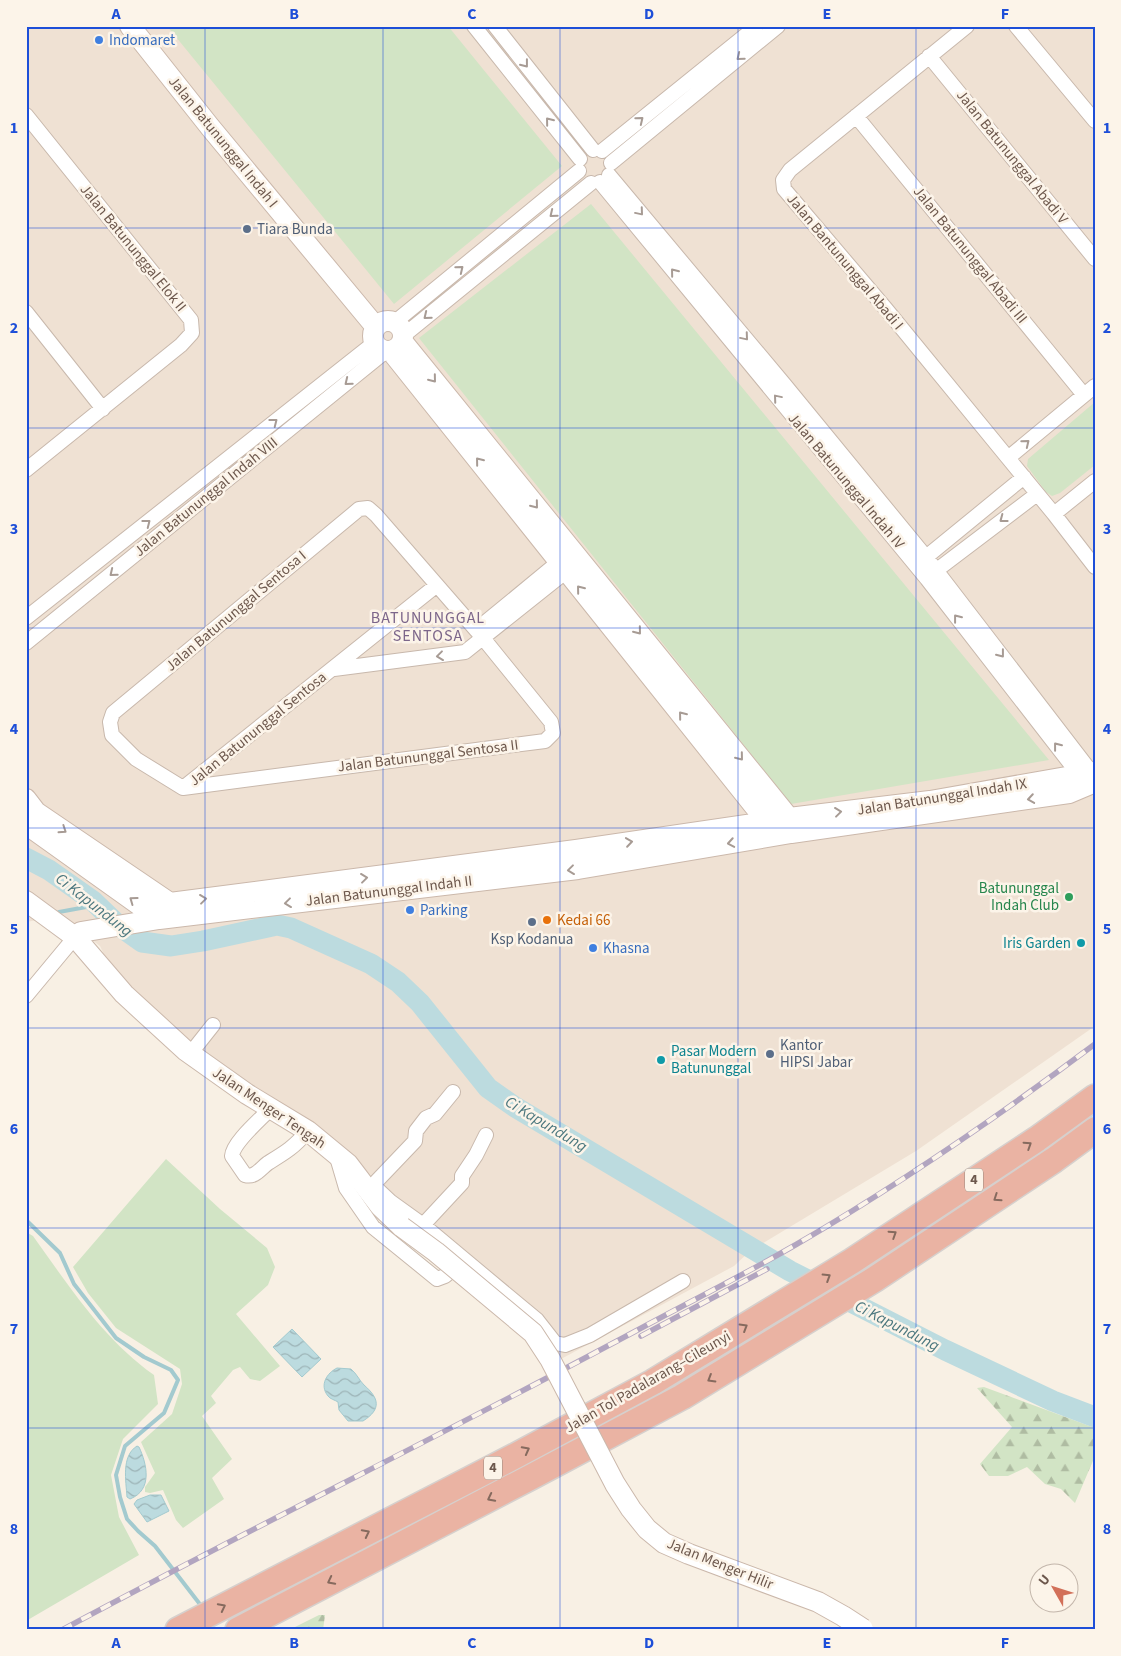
<svg xmlns="http://www.w3.org/2000/svg" width="1121" height="1656" viewBox="0 0 1121 1656" font-family="'Source Sans 3',sans-serif">
	<style>
		.residential { fill: #efe1d3 }
		.green { fill: #d2e4c5 }
		.forest { fill: url(#forest-firs) }
		.water { fill: url(#water-waves); stroke: #a3cacf }
		.lines { fill: none; stroke-linecap: round; stroke-linejoin: round }
		.stream { stroke: #a3cacf; stroke-width: 4 }
		.river { stroke: #bcdbdf; stroke-width: 21 }
		.street-casing { stroke: #c8b8ac; stroke-width: 16 }
		.secondary-casing { stroke: #cbb8ab; stroke-width: 22 }
		.highway-casing { stroke: #d6d0cd; stroke-width: 28 }
		.street { stroke: #fff; stroke-width: 14 }
		.secondary { stroke: #fff; stroke-width: 20 }
		.highway { stroke: #eab3a3; stroke-width: 25 }
		.rail-casing { stroke: #b2a5c0; stroke-width: 5.5 }
		.rail { stroke: #fcf4e9; stroke-width: 4; stroke-dasharray: 11; stroke-linecap: butt }
		.secondary-bridge-casing { stroke: #cbb8ab; stroke-width: 22; stroke-linecap: butt }
		.secondary-bridge { stroke: #fff; stroke-width: 20 }
		.oneway { stroke: #a79b94 }
		.oneway2 { stroke: #866a5e }
		.grid { fill: none; stroke: #1d4ed8; stroke-width: 1; stroke-opacity: 0.55 }
		.shop-dot { fill: #3f7fe0; stroke: #fcf4e9; stroke-width: 2 }
		.service-dot { fill: #5c6f8a; stroke: #fcf4e9; stroke-width: 2 }
		.leisure-dot { fill: #2e9e5b; stroke: #fcf4e9; stroke-width: 2 }
		.food-dot { fill: #e8710a; stroke: #fcf4e9; stroke-width: 2 }
		.culture-dot { fill: #0f9aa8; stroke: #fcf4e9; stroke-width: 2 }
		.labels { text-anchor: middle; dominant-baseline: central; stroke-width: 5; stroke-linejoin: round; paint-order: stroke }
		.shield { fill: #fcf4e9; stroke: #98877c; stroke-width: 1 }
		.shield-label { font-size: 14px; font-weight: bold; fill: #6d584d }
		.shop-label { font-size: 15px; fill: #366cbe; stroke: #fcf4e9; text-anchor: start }
		.street-label { font-size: 15px; fill: #6d584d; stroke: #fcf4e9 }
		.service-label { font-size: 15px; fill: #4e5e75; stroke: #fcf4e9; text-anchor: start }
		.leisure-label { font-size: 15px; fill: #27864d; stroke: #fcf4e9; text-anchor: end }
		.food-label { font-size: 15px; fill: #c56008; stroke: #fcf4e9; text-anchor: start }
		.culture-label { font-size: 15px; fill: #0d838f; stroke: #fcf4e9; text-anchor: end }
		.neighbourhood-label { font-size: 16px; letter-spacing: 1px; fill: #7c668a; stroke: #fcf4e9 }
		.water-label { font-size: 16px; font-style: italic; fill: #4b777e; stroke: #fcf4e9 }
		.neatline { fill: none; stroke: #1d4ed8; stroke-width: 2 }
		.grid-label { font-size: 16px; text-anchor: middle; font-weight: bold; fill: #1d4ed8 }
	</style>
	<defs>
		<pattern id="forest-firs" width="22" height="20" patternUnits="userSpaceOnUse" patternTransform="scale(1.25)"><rect width="22" height="20" fill="#d2e4c5"/><path d="M5 1l3.5 6h-7zM16 11l3.5 6h-7z" fill="#afbca2"/></pattern>
		<pattern id="water-waves" width="16" height="10" patternUnits="userSpaceOnUse" patternTransform="scale(1.25)"><rect width="16" height="10" fill="#bcdbdf"/><path d="M0 5q4-4 8 0t8 0" fill="none" stroke="#9db4b7"/></pattern>
	</defs>
	<rect width="100%" height="100%" fill="#f8f0e4"/>
	<path class="residential" d="M26 26H1095V1026L916 1151 750 1251 734 1266 561 1359 449 1241 359 1165 184 1040 114 975 100 946 61 916 26 922Z"/>
	<path class="green" d="M167 26H448L562 166 394 304Z
		M591 204 1049 760 791 804 419 338Z
		M1095 402V465L1060 493 1052 496 1046 492 1027 466 1028 459Z
		M166 1159 220 1209 267 1248 275 1267 268 1285 236 1314 280 1366 260 1381 250 1379 240 1367 233 1370 211 1396 216 1403 202 1416 232 1459 212 1478 224 1499 183 1528 176 1520 163 1490 150 1493 145 1492V1487L155 1473 141 1442 172 1414 182 1384 180 1369 116 1328 88 1293 73 1267Z
		M26 1232 33 1236C69 1286 103 1339 154 1375L158 1404 123 1439 111 1475 119 1517 139 1555 26 1621Z"/>
	<path class="forest" d="M984 1387 1095 1428V1456L1075 1503 1061 1489 1045 1484 1027 1467 1008 1476H989L980 1464 1012 1427 977 1388Z
		M319 1615H325L323 1630H289Z"/>
	<path class="water" d="M292 1329 321 1359 302 1377 273 1347Z
		M337 1368 351 1369C357 1374 359 1380 364 1385 379 1398 382 1409 363 1421H348L339 1410 338 1402C335 1400 330 1399 328 1396 319 1385 327 1373 337 1368Z
		M137 1446 139 1447C147 1464 153 1490 130 1499L127 1497C126 1481 121 1456 137 1446Z
		M150 1495H161L169 1511 147 1522 134 1504 137 1500Z"/>
	<g class="lines">
		<path class="stream" d="M59 912 97 905
			M26 1220 60 1253 74 1284 116 1338 144 1357 171 1370 178 1380 164 1413 125 1446 116 1475 120 1497 127 1519 138 1531 155 1546 199 1603"/>
		<path class="river" d="M26 858 49 870 93 901 118 925 142 942 171 946 203 941 277 925 291 928 371 964 398 982 420 1003 488 1088 515 1107 790 1271 945 1350 1053 1401 1095 1417"/>
		<g class="street-casing">
			<path id="street" d="M474 26 580 159
				M495 26 593 150
				M967 26 790 170 783 180 784 189 886 309 1008 458
				M1016 26 1095 121
				M929 56 1095 259
				M26 115 191 320 192 333 181 345 26 470
				M856 116 1084 395
				M602 151 757 26
				M611 163 778 26
				M609 175 784 384 926 557 1095 777
				M600 182 927 579 1083 780
				M26 312 103 409
				M395 322 579 171
				M403 336 591 183
				M1095 386 1008 458 1054 514 1095 481
				M368 508 376 515 483 638 551 722 553 733 545 741 183 788 136 759 112 735 110 722 113 713 359 509Z
				M1054 514 1095 567
				M920 562 1024 477
				M929 576 1037 494
				M26 618 374 343
				M476 630 566 556
				M26 643 386 351
				M334 669 465 652 573 566
				M183 788 437 585
				M26 996 75 937
				M190 1054 213 1025
				M271 1108C261 1119 233 1142 232 1156L245 1175C255 1178 260 1169 268 1163 286 1152 293 1148 308 1131
				M336 1154 346 1188 373 1227 437 1279 445 1276 460 1263
				M373 1185 415 1141 416 1131 426 1118 435 1114 453 1092
				M374 1186 391 1202 423 1225 537 1320 555 1343 565 1345 590 1335 683 1281
				M423 1225 462 1183V1176L476 1155 486 1135"/>
		</g>
		<g class="secondary-casing">
			<path id="secondary" d="M130 26 210 127 375 326
				M373 336a15 15 0 1 1 30 0a15 15 0 1 1-30 0Z
				M402 341 789 818 930 801 1095 772
				M391 351 767 822
				M26 799 36 812 170 903 576 850 767 822
				M26 824 159 919 578 869 791 833 789 818 767 822 779 835
				M791 833 1069 793 1095 782
				M26 901 75 937 124 994 185 1050 247 1094 308 1131 348 1164 380 1206 402 1227
				M75 937 81 932 159 919 164 913"/>
		</g>
		<g class="highway-casing">
			<path id="highway" d="M178 1630 517 1455 653 1382 852 1261 1037 1139 1095 1097
				M238 1630 531 1477 682 1397 875 1279 1054 1160 1095 1130"/>
		</g>
		<use href="#street" class="street"/>
		<use href="#secondary" class="secondary"/>
		<use href="#highway" class="highway"/>
		<g class="rail-casing">
			<path id="rail" d="M641 1336 767 1269
				M62 1630C255 1526 452 1430 645 1326 695 1299 747 1273 797 1244 900 1184 999 1116 1095 1044"/>
		</g>
		<use href="#rail" class="rail"/>
		<g class="secondary-bridge-casing">
			<path id="secondary-bridge" d="M402 1227 436 1252 533 1333 550 1359 615 1484 631 1509 647 1529 664 1543 689 1554 818 1602 843 1616 863 1629"/>
		</g>
		<use href="#secondary-bridge" class="secondary-bridge"/>
	</g>
	<defs><path id="oneway-chevron" d="M-2-3.5L2.5 0L-2 3.5" fill="none" stroke-width="1.6" stroke-linecap="round" stroke-linejoin="round" transform="scale(1.25)"/></defs>
	<g class="oneway">
		<use href="#oneway-chevron" transform="translate(740 57) rotate(141)"/>
		<use href="#oneway-chevron" transform="translate(525 64) rotate(52)"/>
		<use href="#oneway-chevron" transform="translate(640 120) rotate(-39)"/>
		<use href="#oneway-chevron" transform="translate(549 121) rotate(-129)"/>
		<use href="#oneway-chevron" transform="translate(640 212) rotate(50)"/>
		<use href="#oneway-chevron" transform="translate(553 214) rotate(141)"/>
		<use href="#oneway-chevron" transform="translate(460 269) rotate(-39)"/>
		<use href="#oneway-chevron" transform="translate(674 272) rotate(-129)"/>
		<use href="#oneway-chevron" transform="translate(427 316) rotate(141)"/>
		<use href="#oneway-chevron" transform="translate(745 337) rotate(50)"/>
		<use href="#oneway-chevron" transform="translate(433 379) rotate(51)"/>
		<use href="#oneway-chevron" transform="translate(348 382) rotate(141)"/>
		<use href="#oneway-chevron" transform="translate(777 398) rotate(-130)"/>
		<use href="#oneway-chevron" transform="translate(274 422) rotate(-38)"/>
		<use href="#oneway-chevron" transform="translate(1026 443) rotate(-39)"/>
		<use href="#oneway-chevron" transform="translate(479 461) rotate(-129)"/>
		<use href="#oneway-chevron" transform="translate(535 505) rotate(51)"/>
		<use href="#oneway-chevron" transform="translate(1003 519) rotate(143)"/>
		<use href="#oneway-chevron" transform="translate(147 523) rotate(-38)"/>
		<use href="#oneway-chevron" transform="translate(113 573) rotate(141)"/>
		<use href="#oneway-chevron" transform="translate(580 589) rotate(-129)"/>
		<use href="#oneway-chevron" transform="translate(957 618) rotate(-128)"/>
		<use href="#oneway-chevron" transform="translate(638 631) rotate(51)"/>
		<use href="#oneway-chevron" transform="translate(1001 654) rotate(52)"/>
		<use href="#oneway-chevron" transform="translate(440 656) rotate(173)"/>
		<use href="#oneway-chevron" transform="translate(682 715) rotate(-129)"/>
		<use href="#oneway-chevron" transform="translate(1057 746) rotate(-128)"/>
		<use href="#oneway-chevron" transform="translate(740 757) rotate(51)"/>
		<use href="#oneway-chevron" transform="translate(1031 799) rotate(171)"/>
		<use href="#oneway-chevron" transform="translate(838 812) rotate(-7)"/>
		<use href="#oneway-chevron" transform="translate(63 830) rotate(34)"/>
		<use href="#oneway-chevron" transform="translate(629 842) rotate(-8)"/>
		<use href="#oneway-chevron" transform="translate(731 843) rotate(170)"/>
		<use href="#oneway-chevron" transform="translate(571 870) rotate(173)"/>
		<use href="#oneway-chevron" transform="translate(364 878) rotate(-7)"/>
		<use href="#oneway-chevron" transform="translate(203 899) rotate(-7)"/>
		<use href="#oneway-chevron" transform="translate(133 900) rotate(-144)"/>
		<use href="#oneway-chevron" transform="translate(288 903) rotate(173)"/>
	</g>
	<g class="oneway2">
		<use href="#oneway-chevron" transform="translate(1028 1145) rotate(-33)"/>
		<use href="#oneway-chevron" transform="translate(997 1198) rotate(146)"/>
		<use href="#oneway-chevron" transform="translate(893 1234) rotate(-33)"/>
		<use href="#oneway-chevron" transform="translate(827 1277) rotate(-32)"/>
		<use href="#oneway-chevron" transform="translate(744 1327) rotate(-31)"/>
		<use href="#oneway-chevron" transform="translate(711 1379) rotate(149)"/>
		<use href="#oneway-chevron" transform="translate(526 1450) rotate(-28)"/>
		<use href="#oneway-chevron" transform="translate(491 1498) rotate(153)"/>
		<use href="#oneway-chevron" transform="translate(366 1533) rotate(-27)"/>
		<use href="#oneway-chevron" transform="translate(331 1581) rotate(153)"/>
		<use href="#oneway-chevron" transform="translate(222 1607) rotate(-27)"/>
	</g>
	<path class="grid" d="M205 26V1630M383 26V1630M560 26V1630M738 26V1630M916 26V1630M26 228H1095M26 428H1095M26 628H1095M26 828H1095M26 1028H1095M26 1228H1095M26 1428H1095"/>
	<g class="shop-dot">
		<circle cx="99" cy="40" r="5"/>
		<circle cx="410" cy="910" r="5"/>
		<circle cx="593" cy="948" r="5"/>
	</g>
	<g class="service-dot">
		<circle cx="247" cy="229" r="5"/>
		<circle cx="532" cy="922" r="5"/>
		<circle cx="770" cy="1054" r="5"/>
	</g>
	<circle class="leisure-dot" cx="1069" cy="897" r="5"/>
	<circle class="food-dot" cx="547" cy="920" r="5"/>
	<g class="culture-dot">
		<circle cx="1081" cy="943" r="5"/>
		<circle cx="661" cy="1060" r="5"/>
	</g>
	<g class="labels">
		<g class="shield">
			<rect x="965" y="1168.5" width="18" height="23" rx="4"/>
			<rect x="484" y="1456.5" width="18" height="23" rx="4"/>
		</g>
		<g class="shield-label">
			<text x="974" y="1180">4</text>
			<text x="493" y="1468">4</text>
		</g>
		<g class="shop-label">
			<text x="109" y="40">Indomaret</text>
			<text x="420" y="910">Parking</text>
			<text x="603" y="948">Khasna</text>
		</g>
		<g class="street-label">
			<text transform="translate(223 142) rotate(51)">Jalan Batununggal Indah I</text>
			<text transform="translate(1012 157) rotate(51)">Jalan Batununggal Abadi V</text>
			<text transform="translate(133 248) rotate(51)">Jalan Batununggal Elok II</text>
			<text transform="translate(970 255) rotate(51)">Jalan Batununggal Abadi III</text>
			<text transform="translate(845 262) rotate(50)">Jalan Bantununggal Abadi I</text>
			<text transform="translate(846 481) rotate(50)">Jalan Batununggal Indah IV</text>
			<text transform="translate(206 497) rotate(-39)">Jalan Batununggal Indah VIII</text>
			<text transform="translate(236 611) rotate(-40)">Jalan Batununggal Sentosa I</text>
			<text transform="translate(258 729) rotate(-39)">Jalan Batununggal Sentosa</text>
			<text transform="translate(428 756) rotate(-7)">Jalan Batununggal Sentosa II</text>
			<text transform="translate(942 797) rotate(-9)">Jalan Batununggal Indah IX</text>
			<text transform="translate(389 891) rotate(-7)">Jalan Batununggal Indah II</text>
			<text transform="translate(269 1108) rotate(34)">Jalan Menger Tengah</text>
			<text transform="translate(648 1382) rotate(-30)">Jalan Tol Padalarang–Cileunyi</text>
			<text transform="translate(720 1564) rotate(22)">Jalan Menger Hilir</text>
		</g>
		<g class="service-label">
			<text x="257" y="229">Tiara Bunda</text>
			<text x="532" y="939" text-anchor="middle">Ksp Kodanua</text>
			<text x="780" y="1045">Kantor<tspan x="780" dy="17">HIPSI Jabar</tspan></text>
		</g>
		<g class="leisure-label">
			<text x="1059" y="888">Batununggal<tspan x="1059" dy="17">Indah Club</tspan></text>
		</g>
		<g class="food-label">
			<text x="557" y="920">Kedai 66</text>
		</g>
		<g class="culture-label">
			<text x="1071" y="943">Iris Garden</text>
			<text x="671" y="1051" text-anchor="start">Pasar Modern<tspan x="671" dy="17">Batununggal</tspan></text>
		</g>
		<g class="neighbourhood-label">
			<text x="428" y="618">BATUNUNGGAL<tspan x="428" dy="18">SENTOSA</tspan></text>
		</g>
		<g class="water-label">
			<text transform="translate(94 905) rotate(38)">Ci Kapundung</text>
			<text transform="translate(546 1124) rotate(31)">Ci Kapundung</text>
			<text transform="translate(897 1326) rotate(27)">Ci Kapundung</text>
		</g>
	</g>
	<rect width="1121" height="1656" fill="none" stroke="#fcf4e9" stroke-width="55"/>
	<g transform="translate(1054 1588) rotate(309)"><circle r="24" fill="#fcf4e9" stroke="#c3b6ab"/>
	<path d="M0-4L9 19L0 12L-9 19Z" fill="#d27059"/>
	<text y="-8" font-size="14" font-weight="bold" text-anchor="middle" fill="#6d584d">U</text>
	</g>
	<rect x="28" y="28" width="1066" height="1600" class="neatline"/>
	<g class="grid-label">
		<text x="116" y="19">A</text>
		<text x="294" y="19">B</text>
		<text x="472" y="19">C</text>
		<text x="649" y="19">D</text>
		<text x="827" y="19">E</text>
		<text x="1005" y="19">F</text>
		<text x="14" y="133">1</text>
		<text x="1107" y="133">1</text>
		<text x="14" y="333">2</text>
		<text x="1107" y="333">2</text>
		<text x="14" y="534">3</text>
		<text x="1107" y="534">3</text>
		<text x="14" y="734">4</text>
		<text x="1107" y="734">4</text>
		<text x="14" y="934">5</text>
		<text x="1107" y="934">5</text>
		<text x="14" y="1134">6</text>
		<text x="1107" y="1134">6</text>
		<text x="14" y="1334">7</text>
		<text x="1107" y="1334">7</text>
		<text x="14" y="1534">8</text>
		<text x="1107" y="1534">8</text>
		<text x="116" y="1648">A</text>
		<text x="294" y="1648">B</text>
		<text x="472" y="1648">C</text>
		<text x="649" y="1648">D</text>
		<text x="827" y="1648">E</text>
		<text x="1005" y="1648">F</text>
	</g>
</svg>
